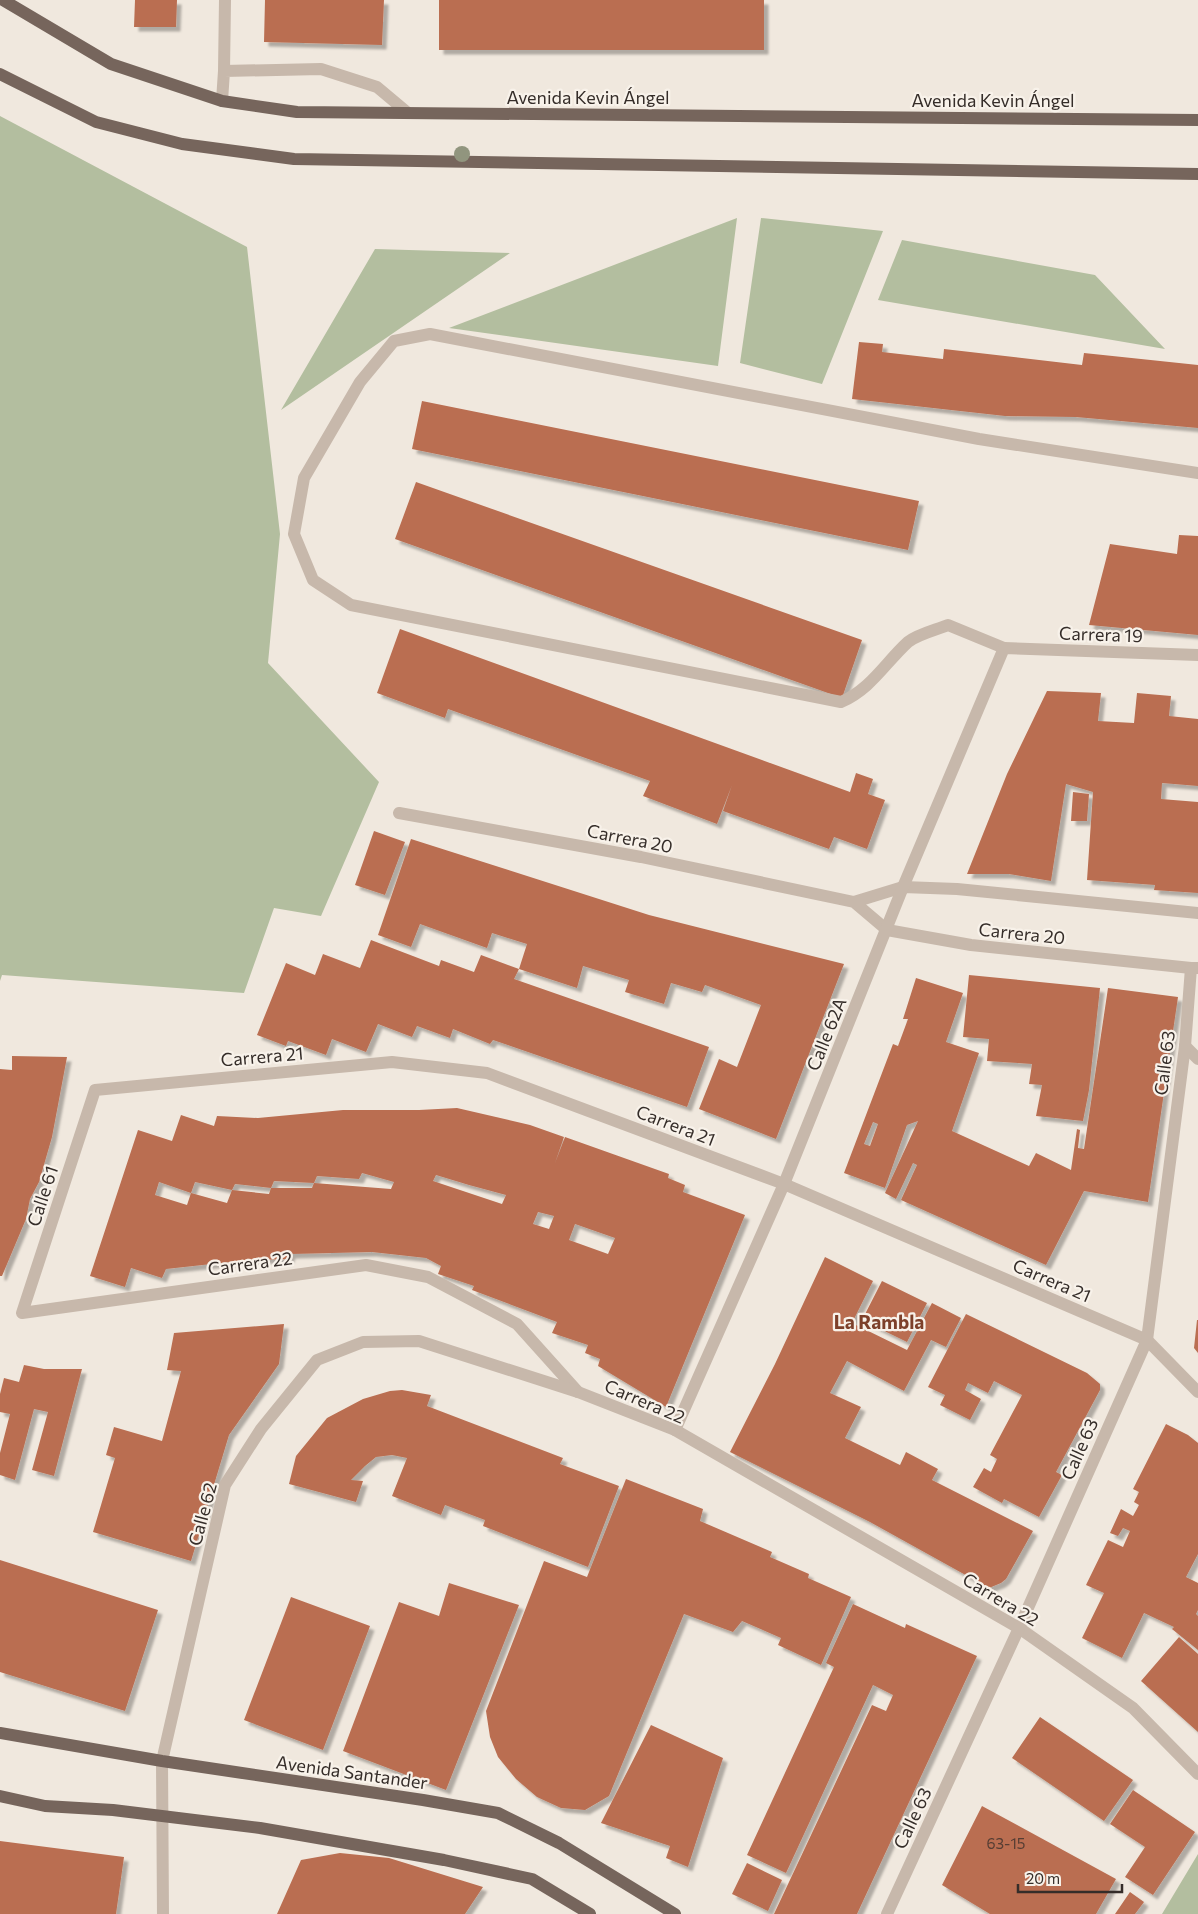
<svg xmlns="http://www.w3.org/2000/svg" width="1198" height="1914" viewBox="0 0 1198 1914" font-family="Commissioner,sans-serif">
	<style>
		.green { fill: #b3be9f }
		.building { fill: #ba6e51; fill-rule: evenodd; filter: url(#shadow) }
		.lines { fill: none; stroke-linecap: round; stroke-linejoin: round }
		.service { stroke: #c7b8ab; stroke-width: 12 }
		.minor { stroke: #c7b8ab; stroke-width: 12 }
		.tertiary { stroke: #c7b8ab; stroke-width: 12 }
		.primary { stroke: #76655c; stroke-width: 12 }
		.tree { fill: #91957e }
		.labels { text-anchor: middle; dominant-baseline: central; stroke-width: 4.5; stroke-linejoin: round; paint-order: stroke }
		.number-label { font-size: 15px; fill: #563d33 }
		.street-label { font-size: 18px; fill: #352d29; stroke: #f8f2ea }
		.neighbourhood-label { font-size: 19px; font-weight: bold; fill: #7d402a; stroke: #f8f2ea }
	</style>
	<defs>
		<filter id="shadow"><feDropShadow dx="4.5" dy="4.5" stdDeviation="1" flood-color="#0004"/></filter>
	</defs>
	<rect width="100%" height="100%" fill="#f0e8de"/>
	<path class="green" d="M0 116 247 247 280 534 268 663 379 782 321 916 274 908 244 993 2 975 0 981Z
		M737 218 718 366 449 328Z
		M761 218 883 231 822 384 740 363Z
		M902 240 1095 275 1165 349 878 300Z
		M375 249 510 253 281 410Z
		M1198 1854V1914H1162Z"/>
	<path class="building" d="M135 0H177L176 27H134Z
		M265 0H384L382 45 264 42Z
		M439 0H764V50H439Z
		M859 342 883 344 882 352 943 359 944 349 1082 365 1084 353 1198 365V428L1076 417 1005 416 852 399Z
		M422 401 919 501 908 550 412 449Z
		M416 482 862 640 842 698 395 539Z
		M1179 535 1198 536V635L1089 625 1110 544 1177 554Z
		M400 629 850 792 856 773 873 779 868 794 885 800 867 849 834 837 829 849 723 811 732 785 717 824 643 796 650 781 448 709 445 718 377 693Z
		M1047 691 1101 693 1098 721 1134 723 1137 693 1171 696 1169 716 1198 719V786L1162 783 1161 799 1198 802V893L1154 890 1155 885 1087 880 1093 792 1066 784 1051 881 1009 874H967L1007 774Z
		M1073 792 1089 794 1087 821H1071Z
		M374 831 405 842 385 895 355 885Z
		M411 839 649 915 844 964 776 1139 699 1109 719 1059 737 1067 761 1005 705 985 702 992 671 983 664 1004 625 992 629 980 583 966 577 988 519 969 527 944 492 933 487 948 420 924 411 947 378 935Z
		M371 940 439 966 441 960 474 972 481 955 519 969 514 979 709 1047 687 1107 493 1040 490 1044 453 1029 450 1038 417 1026 412 1037 378 1024 366 1052 332 1039 326 1055 288 1041 286 1046 257 1035 286 963 315 975 323 954 360 968Z
		M969 975 1100 988 1089 1090 1083 1121 1036 1116 1042 1085 1029 1084 1032 1064 987 1061 989 1039 963 1037Z
		M916 978 963 993 946 1042 979 1053 952 1131 1029 1166 1036 1153 1071 1170 1077 1129 1080 1130 1078 1148 1084 1149 1108 988 1178 997 1148 1202 1084 1191 1046 1265 901 1200 917 1165 913 1163 896 1199 885 1193 918 1121 907 1125 885 1188 844 1173 893 1044 898 1046 908 1019H903ZM873 1122 878 1124 870 1146 864 1144Z
		M12 1056 67 1057 52 1137 39 1182 30 1199 26 1219 2 1276H0V1069L12 1070Z
		M457 1108 530 1125 564 1137 555 1163 565 1137 669 1174 668 1178 685 1185 683 1192 745 1215 666 1407 598 1366 600 1359 585 1353 588 1345 552 1333 557 1322 472 1290 474 1286 438 1274 441 1266 426 1258 372 1252 291 1254 289 1259 248 1260 166 1269 162 1278 131 1268 125 1287 90 1276 138 1130 172 1141 181 1115 214 1126 217 1116 258 1118 343 1110H419ZM362 1173 394 1182 391 1189 314 1183 312 1188H271L274 1181 314 1183 317 1176 359 1179ZM436 1175 469 1185 506 1195 502 1204 433 1181ZM159 1182 191 1193 195 1182 232 1190 227 1203 191 1193 187 1205 155 1195ZM235 1184 271 1188 269 1194 232 1190ZM538 1212 554 1216 549 1229 533 1224ZM575 1224 615 1238 608 1254 569 1240Z
		M825 1257 873 1281 852 1323 907 1350 932 1303 961 1318 946 1347 931 1340 904 1391 847 1361 830 1393 861 1407 845 1438 900 1465 906 1452 938 1469 932 1480 1033 1531 1006 1579 1001 1583 989 1588 870 1522 730 1452 775 1364Z
		M882 1281 927 1303 907 1342 862 1320Z
		M966 1314 1087 1373 1100 1384V1390L1056 1472 1062 1475 1039 1517 1004 1499 1002 1503 973 1487 984 1468 991 1472 997 1459 990 1455 1022 1395 994 1381 988 1393 968 1383 965 1390 981 1399 970 1420 940 1405 945 1395 928 1387Z
		M1197 1320H1198V1353L1194 1348Z
		M284 1324 279 1364 229 1435 191 1561 93 1532 115 1458 106 1455 114 1427 162 1441 181 1371 167 1370 174 1333Z
		M24 1365 44 1369H82L54 1476 32 1470 48 1412 34 1409 15 1480 0 1475V1453L10 1414 0 1412V1394L4 1378 19 1382Z
		M402 1390 431 1395 427 1406 563 1458 560 1464 619 1486 588 1567 483 1526 485 1520 445 1505 441 1515 392 1496 407 1458 392 1455 376 1457 365 1466 351 1480 363 1481 356 1502 289 1484 296 1456 327 1418 363 1399 390 1391Z
		M1166 1424 1188 1435 1198 1443V1554L1186 1577 1198 1583V1610L1196 1614 1198 1616V1650L1172 1629 1174 1627 1144 1613 1122 1658 1082 1638 1104 1593 1086 1585 1108 1540 1123 1547 1130 1531 1123 1528 1118 1536 1110 1533 1121 1509 1133 1516 1139 1505 1134 1502 1139 1492 1133 1489Z
		M626 1479 703 1509 700 1521 772 1552 770 1557 809 1574 808 1578 851 1597 821 1665 778 1645 781 1638 742 1621 733 1632 684 1614 609 1796 585 1810 561 1808 537 1797 516 1779 498 1757 490 1737 486 1711 544 1561 587 1577Z
		M0 1560 158 1610 125 1711 0 1672Z
		M449 1583 519 1605 446 1790 343 1751 399 1602 439 1616Z
		M291 1597 370 1626 323 1750 244 1720Z
		M853 1604 905 1628 906 1624 977 1656 857 1914H774L872 1705 886 1711 893 1695 873 1685 786 1873 747 1855 834 1667 826 1663Z
		M1179 1637 1198 1654V1732L1141 1681Z
		M1040 1717 1133 1780 1104 1821 1012 1758Z
		M651 1725 723 1758 688 1867 666 1858 670 1846 601 1823Z
		M1133 1790 1195 1832 1153 1895 1125 1877 1145 1847 1110 1824Z
		M982 1806 1116 1879 1096 1914H990L942 1885Z
		M0 1841 124 1857 116 1914H0Z
		M340 1853 389 1858 483 1887 465 1914H277L301 1860Z
		M747 1863 782 1880 768 1911 732 1894Z
		M1130 1892 1144 1902 1135 1914H1115Z"/>
	<g class="lines">
		<path class="service" d="M224 71 225 0
			M222 101 224 71 321 69 377 87 408 113
			M1004 648 948 625C936 630 918 634 908 642 885 663 871 689 841 702L351 605 313 580 294 534 304 478 360 382 394 341 430 334 979 439 1198 473"/>
		<path class="minor" d="M399 813 641 857 854 902 903 887 957 889 1198 913
			M854 902 887 930 971 945 1191 968
			M1185 1046 1198 1059
			M578 1392 517 1324 428 1277 366 1265 22 1313 95 1090 392 1062 487 1073 784 1184 1147 1340 1198 1392
			M675 1430 1019 1628 1133 1708 1198 1774"/>
		<path class="tertiary" d="M163 1914 162 1761 225 1485 261 1429 317 1360 363 1342 419 1341 578 1392 675 1430 784 1184 903 887 1004 648 1198 655
			M887 1914 1019 1628 1147 1340 1185 1046 1191 968H1198"/>
		<path class="primary" d="M3 0 111 64 222 101 297 112 1198 120
			M0 74 96 122 182 144 294 159 1198 174
			M0 1733 162 1761 423 1800 498 1813 559 1843 675 1914
			M0 1796 45 1806 113 1810 260 1828 444 1860 532 1879 590 1914"/>
	</g>
	<circle class="tree" cx="462" cy="154" r="8"/>
	<g class="labels">
		<g class="number-label">
			<text x="1006" y="1843">63-15</text>
		</g>
		<g class="street-label">
			<text x="588" y="97">Avenida Kevin Ángel</text>
			<text x="993" y="100">Avenida Kevin Ángel</text>
			<text transform="translate(1101 634) rotate(2)">Carrera 19</text>
			<text transform="translate(630 838) rotate(11)">Carrera 20</text>
			<text transform="translate(1022 933) rotate(6)">Carrera 20</text>
			<text transform="translate(826 1034) rotate(-68)">Calle 62A</text>
			<text transform="translate(262 1056) rotate(-5)">Carrera 21</text>
			<text transform="translate(1164 1063) rotate(-83)">Calle 63</text>
			<text transform="translate(676 1125) rotate(21)">Carrera 21</text>
			<text transform="translate(42 1196) rotate(-72)">Calle 61</text>
			<text transform="translate(250 1263) rotate(-8)">Carrera 22</text>
			<text transform="translate(1052 1280) rotate(23)">Carrera 21</text>
			<text transform="translate(645 1401) rotate(23)">Carrera 22</text>
			<text transform="translate(1079 1449) rotate(-66)">Calle 63</text>
			<text transform="translate(202 1514) rotate(-75)">Calle 62</text>
			<text transform="translate(1001 1599) rotate(31)">Carrera 22</text>
			<text transform="translate(352 1772) rotate(8)">Avenida Santander</text>
			<text transform="translate(912 1818) rotate(-65)">Calle 63</text>
		</g>
		<g class="neighbourhood-label">
			<text x="879" y="1321">La Rambla</text>
		</g>
	</g>
	<path d="M1018 1884v8h104v-8" fill="none" stroke="#352d29" stroke-width="2.5"/>
	<text x="1026" y="1884" font-size="15" fill="#352d29" stroke="#f8f2ea" stroke-width="4" paint-order="stroke">20 m</text>
</svg>
